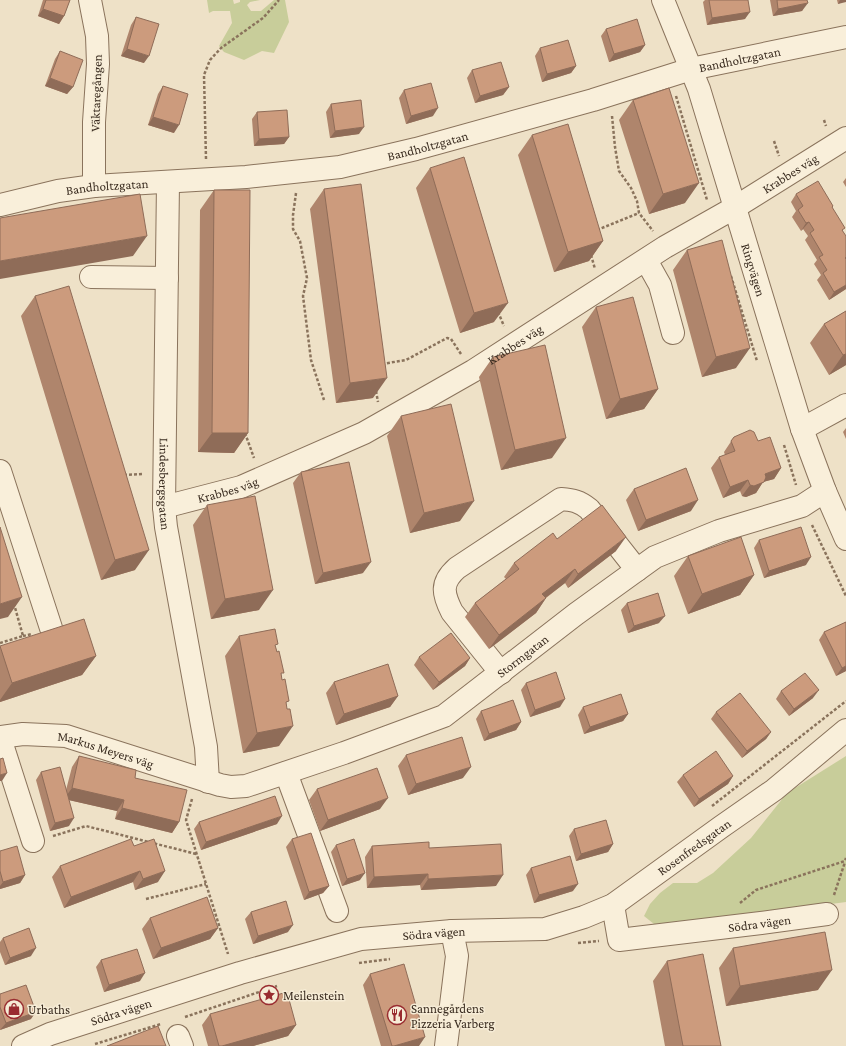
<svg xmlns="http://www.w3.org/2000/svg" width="846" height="1046" viewBox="0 0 846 1046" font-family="'Crimson Pro',serif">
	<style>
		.green { fill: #c8cd9a }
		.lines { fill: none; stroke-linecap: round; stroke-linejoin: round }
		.minor-casing { stroke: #8a735c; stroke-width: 24 }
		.path { stroke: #8a735c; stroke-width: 2.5; stroke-dasharray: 3 2; stroke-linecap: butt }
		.minor { stroke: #f9efda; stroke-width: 22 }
		.wall { fill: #af856c }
		.shaded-wall { fill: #8f6c58 }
		.building { fill: #cc9b7d; stroke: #8f6c58 }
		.labels { text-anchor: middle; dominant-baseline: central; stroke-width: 3; stroke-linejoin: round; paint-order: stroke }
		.street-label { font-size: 13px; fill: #3a2c20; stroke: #f6ecd6 }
		.poi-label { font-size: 13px; fill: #3a2c20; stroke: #f6ecd6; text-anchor: start }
	</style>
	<rect width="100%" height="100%" fill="#eee1c7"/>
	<path class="green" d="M207 0H233L234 4 240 2V0H260L250 2 247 5 251 11H261L274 0H285L289 22 274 53 262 51 244 60 224 52 219 46 232 23 230 11H213L209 13Z
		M846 756V902L705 921 654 924 644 916 650 904 660 893 673 883H697L713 873 751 838 787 793Z"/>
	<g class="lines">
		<g class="minor-casing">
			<g id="minor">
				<path d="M90 0 97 36 98 64 94 122V186"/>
				<path id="s1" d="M663 0 699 89 802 429 825 491 846 539"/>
				<path id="s2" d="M168 182 164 507 166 527 206 747 208 782"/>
				<path id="s3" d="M0 205 58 191 94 186 246 177 340 167 416 149 593 100 691 69 846 37"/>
				<path d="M646 260 660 285 673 333"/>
				<path d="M91 277 167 278"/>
				<path d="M802 429 846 405"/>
				<path d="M0 471 51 628"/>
				<path id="s4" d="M164 507 241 487 364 433 473 371 665 247 734 208 846 138"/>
				<path d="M501 673 452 612C443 594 440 583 457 568L561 499C573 500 579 501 589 509L637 570"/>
				<path id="s5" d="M0 737 23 734 66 736 220 785 231 787 246 786 344 753 444 716 576 614 655 557 719 531 802 506 825 491"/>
				<path d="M0 738 33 841"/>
				<path d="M286 773 337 911"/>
				<path id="s6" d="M613 905 619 940 761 923 827 914"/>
				<path d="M178 1036 182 1046"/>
				<path id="s7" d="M23 1046 50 1034 240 973 361 939 452 931 545 929 584 917 613 905 721 827 774 790 846 730"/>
				<path d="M446 1046 457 956 452 931"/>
			</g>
		</g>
		<path class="path" d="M676 96 707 200
			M612 116 615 147 619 171 631 188 637 201 639 213 653 231
			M824 120 826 126
			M774 141 779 156
			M206 159 204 75 210 60 221 48 263 18 279 0
			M296 193 293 215V229L300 241 307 278 303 296 311 360 324 400
			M597 230 639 213
			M591 255 595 269
			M731 276 757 361
			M498 312 504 326
			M382 364 406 360 447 338 451 339 461 354
			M376 391 378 402
			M245 433 254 458
			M784 445 796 485
			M124 475 143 474
			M812 525 846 596
			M23 636 32 634
			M0 643 23 636 14 604
			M192 799 186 820 228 954
			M712 806 846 701
			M53 836 86 826 196 854
			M834 895 845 862
			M146 899 206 884
			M740 903 756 890 845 861 846 858
			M578 943 599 941
			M359 963 390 959
			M185 1017 277 986
			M95 1044 161 1024"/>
		<use href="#minor" class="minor"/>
	</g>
	<path class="wall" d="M43 0H70L64 16 59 24 38 16Z
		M705 0H748L745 19 707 25 703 2Z
		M770 0H807L802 11 773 16Z
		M837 0H846L838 4Z
		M136 17 144 63 121 56 131 25Z
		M606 29 645 45 640 52 609 62 601 36Z
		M540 48 576 66 571 73 542 82 535 56Z
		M60 51 73 87 67 94 45 86 55 59Z
		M472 70 509 87 503 95 475 103 467 78Z
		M163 86 174 133 148 125 158 94Z
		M404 90 433 116 406 124 399 98Z
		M633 100 685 203 649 214 619 120Z
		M331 104 359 134 330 138 326 112Z
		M257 112 289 137 284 144 254 146 252 119Z
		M532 135 603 241 589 261 554 272 518 155Z
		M430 168 494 322 460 333 416 188Z
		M846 178V187L843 182Z
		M324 189 373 398 336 403 310 209Z
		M214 190 248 433 234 453 198 452 200 210Z
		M796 194 833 206 832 208 843 231 846 289 829 300 817 280 821 275 814 264 817 260 805 240 808 236 803 229 801 231 792 217 796 211 791 202Z
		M687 250 736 368 702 377 673 270Z
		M35 296 135 570 101 580 21 316Z
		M596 307 658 389 644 409 606 419 582 327Z
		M846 311V365L829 375 810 343 824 324Z
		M493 357 552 458 501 470 479 377Z
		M401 416 460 521 410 533 387 436Z
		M846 428V439L843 432Z
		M734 437 758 441 781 468 774 479 763 482 756 493 746 497 742 496 740 491 723 498 711 468 719 457 725 455 724 452Z
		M301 472 363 573 315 584 293 483Z
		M634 489 691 511 638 531 626 500Z
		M207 505 259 610 211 619 193 525Z
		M557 539 616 551 568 588 565 583 546 598 536 613 489 649 465 617 475 603 506 579 504 577 514 563Z
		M759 540 806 565 764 578 754 548Z
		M688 556 754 575 740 595 688 614 674 576Z
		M627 603 659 623 628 633 621 610Z
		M846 622V671L836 676 819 640 824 632Z
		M239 636 276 648 286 704 279 746 243 753 225 656Z
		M0 646 96 656 82 675 0 702Z
		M419 657 470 658 465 666 433 690 414 665Z
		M334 682 398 696 390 707 336 725 326 693Z
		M526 683 560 707 530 717 521 690Z
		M781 691 813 698 789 716 776 699Z
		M583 707 628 714 623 721 584 734 578 715Z
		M481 711 521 722 516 730 484 741 476 719Z
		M716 712 771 732 766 739 742 758 711 719Z
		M406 755 463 778 408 795 398 766Z
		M79 756 135 778 179 822 172 833 115 819 117 811 69 800V826L50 831 36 780 41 772 66 790 72 767Z
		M683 775 733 776 728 784 694 807 677 782Z
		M317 789 380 809 320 831 309 800Z
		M199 822 277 824 201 850 194 829Z
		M574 829 613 844 608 852 576 861 569 836Z
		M292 839 329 886 323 893 304 900 286 847Z
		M336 845 360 880 342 886 331 852Z
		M134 846 158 882 135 890 133 882 64 908 52 877 60 866Z
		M372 846 429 848 496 886 421 890 420 885 367 888 365 857Z
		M0 851 25 875 20 883 0 889Z
		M531 868 573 891 534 903 526 875Z
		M251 912 288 932 253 944 245 919Z
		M150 918 218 928 210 939 153 959 142 929Z
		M3 938 31 956 5 965 0 952V942Z
		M733 948 818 990 726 1006 719 968Z
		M101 960 140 981 104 992 96 967Z
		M667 961 721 1046H665L653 981Z
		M370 974 419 1046H381L363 985Z
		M0 994 31 1019 0 1030Z
		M210 1014 296 1025 288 1036 253 1046H208L202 1025Z"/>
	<path class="shaded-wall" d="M840 0H846V2L838 4Z
		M808 3 802 11 773 16 778 9Z
		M43 9 64 16 59 24 38 16Z
		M750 12 745 19 707 25 712 18Z
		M645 45 640 52 609 62 614 54Z
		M127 49 149 56 144 63 121 56Z
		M576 66 571 73 542 82 547 74Z
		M50 78 73 87 67 94 45 86Z
		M509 87 503 95 475 103 480 96Z
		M438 108 433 116 406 124 411 116Z
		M153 117 179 125 174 133 148 125Z
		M364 127 359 134 330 138 335 131Z
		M289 137 284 144 254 146 259 139Z
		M699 183 685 203 649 214 663 194Z
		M809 222 803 229 801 231 806 223Z
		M147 236 133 256 0 279V261Z
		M603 241 589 261 554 272 568 252Z
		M846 285V289L829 300 834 292Z
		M508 303 494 322 460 333 474 313Z
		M750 348 736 368 702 377 716 357Z
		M846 354V365L829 375 843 355Z
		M387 378 373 398 336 403 350 383Z
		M658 389 644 409 606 419 620 399Z
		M212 433H248L234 453 198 452Z
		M566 438 552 458 501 470 515 450Z
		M781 468 774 479 763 482 756 493 746 497 742 496 750 485 765 474Z
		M748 480 740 491 723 498 730 487Z
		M698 500 691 511 638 531 646 520Z
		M474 501 460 521 410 533 424 513Z
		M626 537 616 551 568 588 578 574Z
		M149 550 135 570 101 580 115 560Z
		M811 557 806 565 764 578 769 571Z
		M371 562 363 573 315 584 323 573Z
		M575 569 565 583 532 608 542 594Z
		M754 575 740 595 688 614 702 594Z
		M273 590 259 610 211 619 225 599Z
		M22 597 8 617 0 619V604Z
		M546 598 536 613 489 649 499 635Z
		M665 616 659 623 628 633 634 626Z
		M96 656 82 675 0 702V700L12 683Z
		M470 658 465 666 433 690 439 682Z
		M846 666V671L836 676 842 668Z
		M819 690 813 698 789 716 794 709Z
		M398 696 390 707 336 725 344 714Z
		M565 699 560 707 530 717 535 710Z
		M628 714 623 721 584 734 590 727Z
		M521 722 516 730 484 741 489 734Z
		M293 726 279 746 243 753 257 733Z
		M771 732 766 739 742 758 747 751Z
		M471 767 463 778 408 795 416 784Z
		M7 773 2 781H0V775Z
		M733 776 728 784 694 807 699 799Z
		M72 788 124 800 117 811 64 799Z
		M388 798 380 809 320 831 328 820Z
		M122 808 179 822 172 833 115 819Z
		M282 816 277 824 201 850 206 842Z
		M74 818 69 826 50 831 55 823Z
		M613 844 608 852 576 861 581 854Z
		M140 871 133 882 64 908 71 897Z
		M165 871 158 882 135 890 143 879Z
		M365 873 360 880 342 886 347 879Z
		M428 874 420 885 367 888 374 877Z
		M25 875 20 883 0 889V886L3 882Z
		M503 875 496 886 421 890 428 879Z
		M578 884 573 891 534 903 539 895Z
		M329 886 323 893 304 900 309 892Z
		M293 925 288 932 253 944 258 936Z
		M218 928 210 939 153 959 161 948Z
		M36 948 31 956 5 965 10 958Z
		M832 970 818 990 726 1006 740 986Z
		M145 973 140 981 104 992 109 985Z
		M36 1012 31 1019 0 1030 6 1023Z
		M296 1025 288 1036 253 1046H222Z
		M425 1037 419 1046H394Z"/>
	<path class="building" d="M46 0H70L64 16 43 9Z
		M709 0H748L750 12 712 18Z
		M777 0H807L808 3 778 9Z
		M136 17 159 24 149 56 127 49Z
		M637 19 645 45 614 54 606 29Z
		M568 40 576 66 547 74 540 48Z
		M60 51 83 60 73 87 50 78Z
		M501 62 509 87 480 96 472 70Z
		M431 83 438 108 411 116 404 90Z
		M163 86 188 94 179 125 153 117Z
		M669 88 699 183 663 194 633 100Z
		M361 100 364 127 335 131 331 104Z
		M287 110 289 137 259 139 257 112Z
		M568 124 603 241 568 252 532 135Z
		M464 157 508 303 474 313 430 168Z
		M818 181 833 206 832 207 845 228 842 230 846 236V257L845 258 846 259V285L834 292 823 273 827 270 819 257 823 255 810 233 814 230 809 222 806 223 798 210 803 206 796 194Z
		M361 184 387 378 350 383 324 189Z
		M214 190H250L248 433H212Z
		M140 194 147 236 0 261V218Z
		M722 240 750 348 716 357 687 250Z
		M69 286 149 550 115 560 35 296Z
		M633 297 658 389 620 399 596 307Z
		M846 311V354L843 355 824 324Z
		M545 345 566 438 515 450 493 357Z
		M451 404 474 501 424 513 401 416Z
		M750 430 754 432 758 441 770 437 781 468 765 474 766 477 764 482 754 486 750 485 748 480 730 487 719 457 735 451 731 441 734 437Z
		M349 462 371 562 323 573 301 472Z
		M686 468 698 500 646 520 634 489Z
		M255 496 273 590 225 599 207 505Z
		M602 505 626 537 578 574 575 569 542 594 546 598 499 635 475 603 519 569 514 563 553 533 557 539Z
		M0 527 22 597 0 604Z
		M801 527 811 557 769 571 759 540Z
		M741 537 754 575 702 594 688 556Z
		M658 593 665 616 634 626 627 603Z
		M84 619 96 656 12 683 0 646Z
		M846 622V666L842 668 824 632Z
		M275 629 278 644 275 645 277 652 279 651 284 673H281L282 680 285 679 289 701 286 702 287 709H290L293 726 257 733 239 636Z
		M451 633 470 658 439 682 419 657Z
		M388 664 398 696 344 714 334 682Z
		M556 672 565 699 535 710 526 683Z
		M805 673 819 690 794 709 781 691Z
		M740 693 771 732 747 751 716 712Z
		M621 694 628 714 590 727 583 707Z
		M513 700 521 722 489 734 481 711Z
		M462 737 471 767 416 784 406 755Z
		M716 751 733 776 699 799 683 775Z
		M79 756 136 770 135 778 187 790 179 822 122 808 124 800 72 788Z
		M3 758 7 773 0 775V759Z
		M60 767 74 818 55 823 41 772Z
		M377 768 388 798 328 820 317 789Z
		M275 796 282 816 206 842 199 822Z
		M606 820 613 844 581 854 574 829Z
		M311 833 329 886 309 892 292 839Z
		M131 839 134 846 154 839 165 871 143 879 140 871 71 897 60 866Z
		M354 839 365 873 347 879 336 845Z
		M429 842V848L501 844 503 875 428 879V874L374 877 372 846Z
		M17 846 25 875 3 882 0 871V851Z
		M570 856 578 884 539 895 531 868Z
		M207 897 218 928 161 948 150 918Z
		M286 901 293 925 258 936 251 912Z
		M29 928 36 948 10 958 3 938Z
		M825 932 832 970 740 986 733 948Z
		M137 949 145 973 109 985 101 960Z
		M703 954 721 1046H683L667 961Z
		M404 964 425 1037 394 1046H392L370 974Z
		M26 985 36 1012 6 1023 0 1007V994Z
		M287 992 296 1025 222 1046H219L210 1014Z
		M158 1026 166 1046H107Z"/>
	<defs>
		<g id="sight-ring" transform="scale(1)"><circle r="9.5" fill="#f6ecd6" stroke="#992c30" stroke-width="1.5"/><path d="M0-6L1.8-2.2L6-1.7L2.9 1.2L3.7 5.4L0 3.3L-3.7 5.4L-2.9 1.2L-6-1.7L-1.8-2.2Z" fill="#992c30"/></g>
		<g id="shop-ring" transform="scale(1)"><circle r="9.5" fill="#f6ecd6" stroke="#992c30" stroke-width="1.5"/><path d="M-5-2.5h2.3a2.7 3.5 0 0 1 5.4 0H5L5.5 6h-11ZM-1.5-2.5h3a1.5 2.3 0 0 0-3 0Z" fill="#992c30"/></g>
		<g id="restaurant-ring" transform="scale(1)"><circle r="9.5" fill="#f6ecd6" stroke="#992c30" stroke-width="1.5"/><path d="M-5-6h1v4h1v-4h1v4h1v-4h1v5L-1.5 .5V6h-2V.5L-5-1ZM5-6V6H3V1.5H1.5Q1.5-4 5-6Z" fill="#992c30"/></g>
	</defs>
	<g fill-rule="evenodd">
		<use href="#sight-ring" x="269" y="995"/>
		<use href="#shop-ring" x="14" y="1009"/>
		<use href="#restaurant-ring" x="397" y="1015"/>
	</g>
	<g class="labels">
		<g class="street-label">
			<text stroke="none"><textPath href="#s3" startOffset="757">Bandholtzgatan</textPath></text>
			<text transform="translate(96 93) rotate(-88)">Väktaregången</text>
			<text stroke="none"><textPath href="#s3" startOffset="433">Bandholtzgatan</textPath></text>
			<text stroke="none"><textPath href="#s4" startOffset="713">Krabbes väg</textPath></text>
			<text stroke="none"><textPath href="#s3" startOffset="109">Bandholtzgatan</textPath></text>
			<text stroke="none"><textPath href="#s1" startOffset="285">Ringvägen</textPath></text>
			<text stroke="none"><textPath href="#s4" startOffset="389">Krabbes väg</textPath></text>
			<text stroke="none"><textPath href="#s2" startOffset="302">Lindesbergsgatan</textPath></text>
			<text stroke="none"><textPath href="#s4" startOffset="66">Krabbes väg</textPath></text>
			<text stroke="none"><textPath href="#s5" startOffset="563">Stormgatan</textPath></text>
			<text stroke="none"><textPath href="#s5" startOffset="108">Markus Meyers väg</textPath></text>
			<text stroke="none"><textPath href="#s7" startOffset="711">Rosenfredsgatan</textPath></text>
			<text stroke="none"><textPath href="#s6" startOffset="177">Södra vägen</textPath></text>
			<text stroke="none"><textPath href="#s7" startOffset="428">Södra vägen</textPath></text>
			<text stroke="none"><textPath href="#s7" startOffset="104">Södra vägen</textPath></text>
		</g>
		<g class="poi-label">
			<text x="283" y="995">Meilenstein</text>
			<text x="411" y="1008">Sannegårdens<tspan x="411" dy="15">Pizzeria Varberg</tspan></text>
			<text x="28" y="1009">Urbaths</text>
		</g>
	</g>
</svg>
